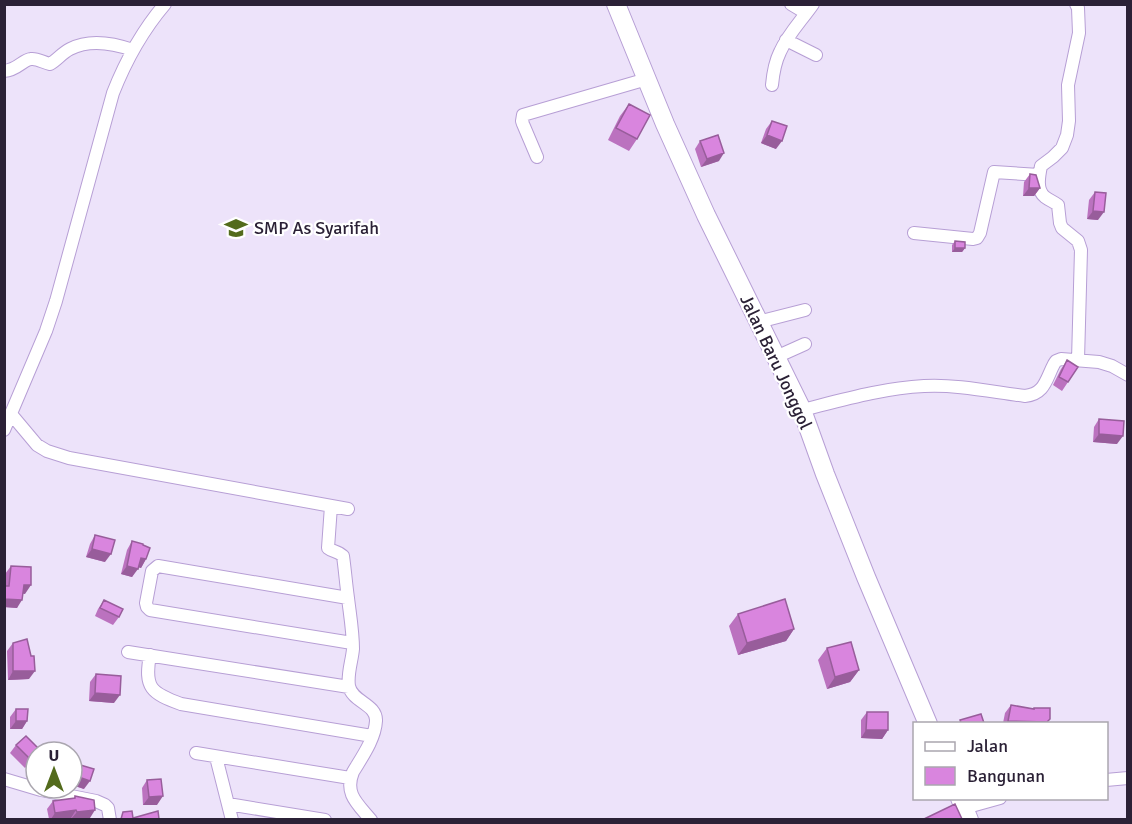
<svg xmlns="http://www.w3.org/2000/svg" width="1132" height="824" viewBox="0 0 1132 824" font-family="Signika,sans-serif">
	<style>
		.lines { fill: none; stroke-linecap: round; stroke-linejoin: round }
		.street-casing { stroke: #b79fd5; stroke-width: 14 }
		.primary-casing { stroke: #b79fd5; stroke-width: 20 }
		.street { stroke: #fff; stroke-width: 12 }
		.primary { stroke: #fff; stroke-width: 18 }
		.wall { fill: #bb72bf }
		.shaded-wall { fill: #985d9b }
		.building { fill: #d985de; stroke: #985d9b; stroke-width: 1.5 }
		.labels { text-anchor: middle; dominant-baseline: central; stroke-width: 4.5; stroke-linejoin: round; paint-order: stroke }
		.poi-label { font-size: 18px; fill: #2b2136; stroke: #fff; text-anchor: start }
		.street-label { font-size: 18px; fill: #2b2136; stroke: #fff }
	</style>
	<rect width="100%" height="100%" fill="#ede3fa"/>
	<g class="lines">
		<g class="street-casing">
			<path id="street" d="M791 4 806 13
				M1076 4 1078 8 1079 33 1068 85 1069 121 1067 135 1062 148 1053 157 1041 166C1039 176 1036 190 1045 197 1049 200 1054 202 1058 205L1060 223 1062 228 1078 241 1081 250 1078 360
				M786 40 816 55
				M4 71C18 70 22 60 31 59 37 58 44 63 50 64 57 60 62 53 70 49 89 39 113 43 133 50
				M772 85C773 74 775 62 780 52 788 34 802 20 813 4
				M537 157 523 124 522 121 523 115 647 79
				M914 233 973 239 977 238 980 233 994 172 1039 175
				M758 322 805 310
				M776 357 805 344
				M802 410C842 400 883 388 924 386 956 384 993 392 1025 396 1045 394 1046 379 1054 364L1056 361 1061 359 1099 362 1112 366 1128 375
				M11 414 37 445 47 451 69 458 348 509
				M4 430 46 331 56 301 113 93C126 60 142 31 165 4
				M331 506 328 548C333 552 338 551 343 556 345 570 346 584 348 598 350 615 353 632 353 649 352 661 347 674 349 686 352 702 377 704 376 721 375 739 362 757 353 772 344 794 358 804 371 820
				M348 598 158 566 152 571 146 603 147 607 150 610 352 643
				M128 652 349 687
				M150 655C144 688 151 693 181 704L372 736
				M196 753 350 778
				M216 757 232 820
				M4 779 41 790 96 801 105 805 108 808 110 820
				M1106 780 1128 778
				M228 804 325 820
				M964 808 1000 798"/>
		</g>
		<g class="primary-casing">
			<path id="primary" d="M616 4 665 124 706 215 802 410 825 474 866 577 928 724
				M960 798 969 820"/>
		</g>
		<use href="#street" class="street"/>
		<use href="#primary" class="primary"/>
	</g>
	<path class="wall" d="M629 104 637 139 629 151 608 140 620 116Z
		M772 121 776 149 761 143 766 129Z
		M700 141 719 161 701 167 695 149Z
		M1030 174 1040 188 1034 196H1023L1024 182Z
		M1095 192 1098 220 1087 219 1089 200Z
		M955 241 965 248 962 252H952V245Z
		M1067 360 1068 382 1062 391 1053 385 1061 369Z
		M1099 419 1117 444 1093 442 1094 427Z
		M95 535 105 562 86 557 90 544Z
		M132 541 143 545 146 559 141 568 138 567 132 577 121 574 127 550Z
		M11 566 25 594 23 593 17 608 4 607 5 574Z
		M104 600 119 617 113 625 95 616 98 609Z
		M738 614 794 629 786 641 738 655 729 626Z
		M13 643 29 679 8 680 7 651Z
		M827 648 859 670 850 682 827 689 818 660Z
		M96 674 114 703 89 701 90 682Z
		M1011 705 1033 709 1034 708 1046 723H1003L1005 713Z
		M16 709 27 721 22 729H10V717Z
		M867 712 888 730 882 739 861 738V720Z
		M16 745 36 752 34 758 25 768 10 753Z
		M77 764 84 789 72 785V770Z
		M147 780 157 805H143L142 788Z
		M75 796 90 818 74 819H71V818L60 819H49L47 809 53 801 74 798Z"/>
	<path class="shaded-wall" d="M767 135 782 141 776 149 761 143Z
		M724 153 719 161 701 167 707 159Z
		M1029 188H1040L1034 196H1023Z
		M1093 211 1104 212 1098 220 1087 219Z
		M955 248H965L962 252H952Z
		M1099 434 1123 436 1117 444 1093 442Z
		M92 549 111 554 105 562 86 557Z
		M141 558 146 559 141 568 135 566Z
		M127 566 138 569 132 577 121 574Z
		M24 585H31L25 594 18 593Z
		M4 599 22 600 17 608 4 607Z
		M794 629 786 641 738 655 747 643Z
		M859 670 850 682 827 689 835 677Z
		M13 671H35L29 679 8 680Z
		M95 693 120 695 114 703 89 701Z
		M1050 719 1046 723H1006L1008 721Z
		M16 721H27L22 729H10Z
		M866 730H888L882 739 861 738Z
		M36 754 34 758 25 768 31 760Z
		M73 775 90 781 84 789 72 785V777Z
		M163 796 157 805H143L149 797Z
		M76 810 71 818 60 819H51L55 813Z
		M95 810 90 818 71 819 77 812Z"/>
	<path class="building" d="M629 104 650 115 637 139 616 128Z
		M772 121 787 126 782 141 767 135Z
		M718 135 724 153 707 159 700 141Z
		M1030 174 1036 175 1040 188H1029Z
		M1095 192 1106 193 1104 212 1093 211Z
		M955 241 965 242V248H955Z
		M1067 360 1078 367 1068 382 1059 377Z
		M1099 419 1124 421 1123 436 1099 434Z
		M95 535 115 540 111 554 92 549Z
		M132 541 143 544V545L150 548 146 559 141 558 138 569 127 566Z
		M11 566 31 567V585H24L22 600 4 599V586H9Z
		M785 599 794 629 747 643 738 614Z
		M104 600 123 609 119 617 100 608Z
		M27 639 31 656H34L35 671H13V643Z
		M851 642 859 670 835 677 827 648Z
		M96 674 121 676 120 695 95 693Z
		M1011 705 1034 709V708H1050V719L1047 722 1008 721Z
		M16 709H28L27 721H16Z
		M867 712H888V730H866Z
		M981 714 984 723H961L960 720Z
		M26 736 40 750 38 752H36V754L31 760 16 745Z
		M77 764 94 769 90 781 73 775Z
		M161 779 163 796 149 797 147 780Z
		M75 796 94 800 95 810 77 812 76 810 55 813 53 801 75 798Z
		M955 804 962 819H924Z
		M132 811 133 818 158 811 159 819H119H121L123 812Z"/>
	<defs>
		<g id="school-bare" transform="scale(1.8)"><path d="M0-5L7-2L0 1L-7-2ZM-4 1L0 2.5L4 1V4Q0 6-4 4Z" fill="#536b1c" stroke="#fff" stroke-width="2.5" paint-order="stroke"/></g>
	</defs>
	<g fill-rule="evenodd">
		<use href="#school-bare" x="236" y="228"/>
	</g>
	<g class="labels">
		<g class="poi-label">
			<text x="254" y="228">SMP As Syarifah</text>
		</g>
		<g class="street-label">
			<text transform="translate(776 362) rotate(65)">Jalan Baru Jonggol</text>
		</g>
	</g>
	<rect width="1132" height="824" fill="none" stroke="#2b2136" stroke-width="12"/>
	<rect x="913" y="722" width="195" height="78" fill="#ffffff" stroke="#aaa6af" stroke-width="1.5"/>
	<rect x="925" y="742" width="30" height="9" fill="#ffffff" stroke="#aaa6af" stroke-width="1.5"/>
	<text x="967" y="752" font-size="18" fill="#2b2136">Jalan</text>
	<rect x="925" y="767" width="30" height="18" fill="#d985de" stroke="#aaa6af" stroke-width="1.5"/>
	<text x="967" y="782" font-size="18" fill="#2b2136">Bangunan</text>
	<g transform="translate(54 770)"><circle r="28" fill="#ffffff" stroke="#aaa6af" stroke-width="1.5"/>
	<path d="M0-4.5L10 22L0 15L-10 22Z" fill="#536b1c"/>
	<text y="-9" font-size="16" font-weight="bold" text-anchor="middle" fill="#2b2136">U</text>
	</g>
</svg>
